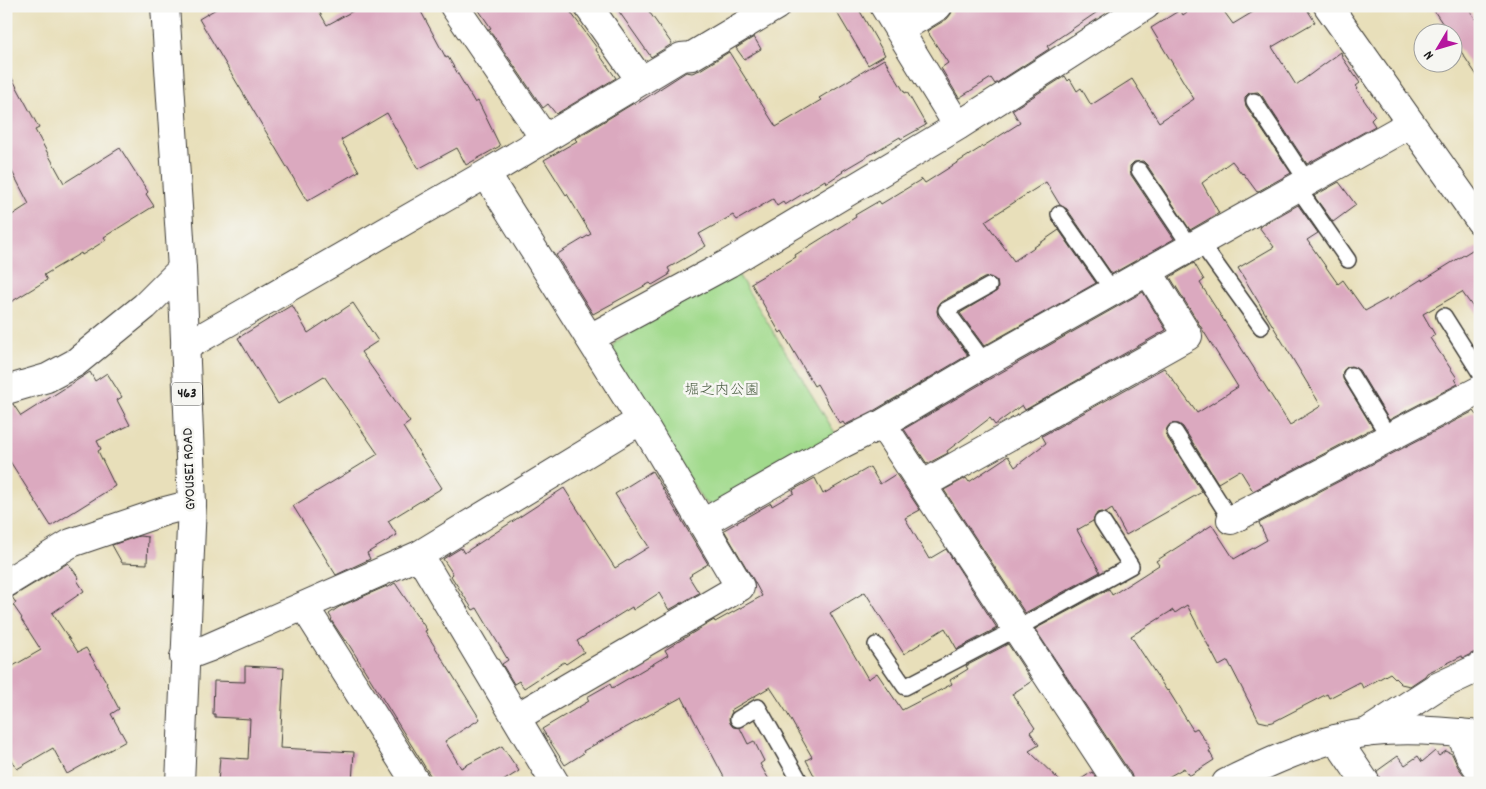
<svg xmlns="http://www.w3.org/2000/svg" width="1486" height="789" viewBox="0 0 1486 789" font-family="Dekko,'Klee One',sans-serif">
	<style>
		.green { fill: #a1da8c; stroke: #5e7b54 }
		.building { fill: #dba9bf }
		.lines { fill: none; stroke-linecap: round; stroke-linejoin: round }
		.service-casing { stroke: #3b3934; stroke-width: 18 }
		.minor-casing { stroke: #3b3934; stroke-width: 30 }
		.tertiary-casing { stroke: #3b3934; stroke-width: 30 }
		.trunk-casing { stroke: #3b3934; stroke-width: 30 }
		.service { stroke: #fff; stroke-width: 15 }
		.minor { stroke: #fff; stroke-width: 28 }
		.tertiary { stroke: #fff; stroke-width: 28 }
		.trunk { stroke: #fff; stroke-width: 28 }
		.labels { text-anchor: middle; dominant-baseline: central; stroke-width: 5; stroke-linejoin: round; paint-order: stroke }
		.shield { fill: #f6f6f2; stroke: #5d5d5c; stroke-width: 1 }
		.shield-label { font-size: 14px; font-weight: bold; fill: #1c1c1c }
		.park-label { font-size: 15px; fill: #4b5e43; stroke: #f6f6f2 }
		.street-label { font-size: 15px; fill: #1c1c1c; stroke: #f6f6f2 }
	</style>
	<rect width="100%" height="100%" fill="#f6f6f2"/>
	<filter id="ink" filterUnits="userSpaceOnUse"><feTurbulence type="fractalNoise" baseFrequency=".02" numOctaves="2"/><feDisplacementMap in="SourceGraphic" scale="10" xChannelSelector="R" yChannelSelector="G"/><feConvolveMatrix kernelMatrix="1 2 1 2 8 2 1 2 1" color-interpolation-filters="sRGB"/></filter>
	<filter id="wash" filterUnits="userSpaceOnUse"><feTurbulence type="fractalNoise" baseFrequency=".0096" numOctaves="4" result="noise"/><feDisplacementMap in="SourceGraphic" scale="20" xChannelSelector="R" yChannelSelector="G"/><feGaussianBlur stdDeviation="1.12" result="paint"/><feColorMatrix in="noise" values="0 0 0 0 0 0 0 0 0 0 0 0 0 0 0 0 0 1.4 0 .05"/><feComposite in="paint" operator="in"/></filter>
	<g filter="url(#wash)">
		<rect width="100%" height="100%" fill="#e8dfba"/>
		<path class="green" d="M736 271 837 436 715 507 703 501 611 353 615 342Z"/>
		<g id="blocks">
			<path class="building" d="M221 6H316L327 25 362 6H418L446 58 448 57 475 103 478 101 500 146 466 165 457 148 418 169 387 113 341 140 359 171 307 201 199 19Z
				M476 6H566L597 48 596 50 616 78 556 114 548 104 543 108 489 29 491 28Z
				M615 6H645L672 44 651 57Z
				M833 6H857L885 55 868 65Z
				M954 6H1106L1047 46 1049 49 995 84 991 78 959 98 941 68 948 63 927 31 947 19 951 14Z
				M1195 6H1220L1233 24 1263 6H1305L1315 22 1272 47 1296 85 1341 52 1342 57 1360 83 1356 86 1358 89 1357 90 1375 116 1371 120 1375 126 1307 164 1262 96 1258 92 1249 93 1245 97V102L1246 106 1291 173 1257 192 1243 173 1242 174 1232 161 1202 183 1219 213 1190 230 1147 165 1143 161 1134 162 1130 166V171L1131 175 1174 239 1112 274 1067 209 1060 205 1046 182 985 221 1014 261 1059 230 1096 283 984 346 960 313 997 291 998 287 997 281 990 277 984 278 941 302 938 306 937 311 938 316 968 355 875 410 845 425 843 422 840 424 817 384 814 386 782 331 780 333 751 283 796 257 795 255 856 217 855 215 879 201 881 204 922 179 925 183 1020 123 1012 110 1065 76 1068 81 1070 79 1077 91 1081 88 1091 105 1132 79 1159 122 1194 99 1151 28 1180 10 1183 15Z
				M1431 6H1467L1480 26V80L1454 41V32H1448Z
				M754 37 761 49 744 59 736 48Z
				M729 52 776 127 821 100 819 98 884 59 905 93 907 92 926 125 901 139 900 137 842 171 843 172 826 183 825 180 785 205 783 202 777 206 773 199 737 220 733 215 699 234 706 246 668 268 670 272 668 273 669 275 652 285 650 283 593 314 556 255 591 234 567 194 566 195 544 160 577 141 575 139 634 103 635 105 686 72 692 73 700 70Z
				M6 67 39 128 35 130 64 183 120 148 148 192 146 194 154 206 104 237 106 240 82 255 81 253 44 275 47 280 6 305V219L29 204 6 160Z
				M1339 182 1356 205 1333 222 1314 196Z
				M1298 205 1318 233 1307 240 1338 284 1343 280 1365 311 1387 299 1388 300 1422 279V281L1480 245V317L1462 292 1423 314 1435 335 1430 338 1457 378 1455 379 1458 384 1389 420 1359 370 1351 366 1347 367 1343 371V379L1373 428 1253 491 1240 470 1218 483 1183 427 1179 424H1170L1167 428 1166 433 1167 437 1202 492 1126 535 1112 509 1106 513 1101 512 1097 513 1093 521 1077 530 1100 572 1025 613 944 490 966 478 969 482 1008 456 1015 467 1046 443 1042 436 1164 368 1197 413 1238 387 1170 277 1194 263 1204 280 1200 283 1290 425 1321 406 1238 268 1274 247 1259 227Z
				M1143 292 1166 330 1025 410 1022 405 995 425 990 418 947 451 948 453 927 464 904 429 993 377Z
				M353 303 378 341 361 352 410 422 403 427 442 488 388 521 397 535 367 553 370 559 336 575 293 506 378 454 324 376 278 404 238 338 292 305 308 333Z
				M90 372 95 381 107 373 122 397 117 400 130 425 97 441 101 449 98 451 115 486 51 526 6 455V405L13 404 21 416Z
				M1474 411 1480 419V652L1473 653 1463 658 1462 656 1427 673 1425 676 1410 686 1401 684 1390 673 1363 688 1360 682 1329 698 1327 694 1273 722 1268 723 1259 721 1228 661 1219 666 1187 605 1175 613 1173 610 1131 636 1167 691 1168 690 1193 730 1197 728 1211 750 1209 751 1214 760 1189 776 1184 768 1158 783H1134L1131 774 1035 629 1109 589 1112 595 1159 565 1156 561 1212 525 1234 559 1267 540 1259 523Z
				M870 467 880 484 896 474 920 510 905 518 929 559 946 549 997 628 957 649 945 628 904 654 865 592 830 613 868 679 877 673 902 710 952 684 950 680 968 669 966 666 1008 644 1032 681 1012 694 1035 728 1030 732 1039 745 1029 751 1062 783H818L806 760 812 757 787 713 770 687 731 710 732 712 729 719 730 723 733 727 740 728 748 744 754 741 764 761 760 764 771 783H727L682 697 583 751 584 753 565 765 542 729 589 701 587 697 610 684 612 688 668 655 665 650 686 637 714 620 715 622 762 596 753 579 724 530 771 503 772 506 794 493 793 490 815 478 823 494Z
				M652 471 708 564 691 574 692 575 689 577 699 593 669 610 659 593 633 610 632 607 577 641 584 652 566 664 564 662 524 688 519 681 514 684 502 664 508 660 477 608 473 610 451 576 453 574 443 559 461 548 464 553 564 488 615 568 649 547 615 494Z
				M139 536 148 537 147 564 122 563 112 545Z
				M68 563 79 578 77 580 84 591 52 613 78 652 86 648 107 683 106 684 119 709 111 714 126 741 67 774 53 748 17 769 6 752V670L41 650 21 619 22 618 13 605 16 603 12 597Z
				M395 583 427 630 425 631 480 719 445 741 461 768 502 746 519 771 500 783H435L346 640 345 641 331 620 332 619 329 614 339 607 387 586V588Z
				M245 666 284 668 280 748 354 752 352 783H218L220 757 248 759 250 719 215 717V714H213L214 681 245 682Z
				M1435 751 1439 756 1446 751 1452 754 1458 767 1470 783H1381L1377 771 1398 756 1405 765 1418 756 1422 762Z
				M1092 772 1099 783H1075Z"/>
		</g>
	</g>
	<g filter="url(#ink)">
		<use href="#blocks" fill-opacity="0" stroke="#3b3934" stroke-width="1"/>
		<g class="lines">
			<g class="service-casing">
				<path id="service" d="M1254 101 1307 181
					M1139 170 1191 247
					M1297 187 1348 260
					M1059 214 1113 291
					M1200 242 1261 327
					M1444 316 1480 373
					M985 363 946 310 989 286
					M1351 375 1389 437
					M1175 432 1231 520
					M876 645 905 687 1016 629 1131 566 1102 521
					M738 719 758 707 801 783"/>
			</g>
			<g class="minor-casing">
				<path id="minor" d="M454 6 545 139
					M588 6 641 81
					M884 6 958 126
					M1328 6 1480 221
					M899 30 938 6
					M486 174 641 420 740 587 517 717
					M590 338 729 263 958 126 1145 6
					M185 347 486 174 681 57 692 56 776 6
					M6 390 47 378 75 363 145 306 182 269
					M882 424 1118 783
					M922 485 1188 336 1148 271
					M1231 520 1480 390
					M703 523 840 445 882 424 985 363 1410 124
					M419 555 555 783
					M6 583 71 543 165 511 192 504
					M304 606 416 783
					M184 657 208 648 419 555 641 420
					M1366 733 1435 688 1480 667
					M1460 733 1471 758 1480 771
					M1336 739 1366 783"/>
			</g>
			<g class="tertiary-casing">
				<path id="tertiary" d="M1226 783C1261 766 1297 749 1335 739 1382 726 1433 730 1480 735"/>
			</g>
			<g class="trunk-casing">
				<path id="trunk" d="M165 6 182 269 192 504 180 783"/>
			</g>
			<use href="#service" class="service"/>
			<use href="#minor" class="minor"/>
			<use href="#tertiary" class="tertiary"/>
			<use href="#trunk" class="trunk"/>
		</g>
	</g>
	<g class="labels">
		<rect class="shield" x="172" y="382.5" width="30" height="23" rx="4"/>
		<g class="shield-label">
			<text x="187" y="394">463</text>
		</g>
		<g class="park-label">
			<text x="722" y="391">堀之内公園</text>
		</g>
		<g class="street-label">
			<text transform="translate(190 469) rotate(-92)">GYOUSEI ROAD</text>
		</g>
	</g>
	<rect width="1486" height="789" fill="none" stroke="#f6f6f2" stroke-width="25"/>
	<g transform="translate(1438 48) rotate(232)"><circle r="24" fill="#f6f6f2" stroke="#9f9f9c"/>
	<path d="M0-4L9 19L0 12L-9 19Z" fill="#b5179e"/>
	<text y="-8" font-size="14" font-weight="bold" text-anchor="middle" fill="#1c1c1c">N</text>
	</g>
</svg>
